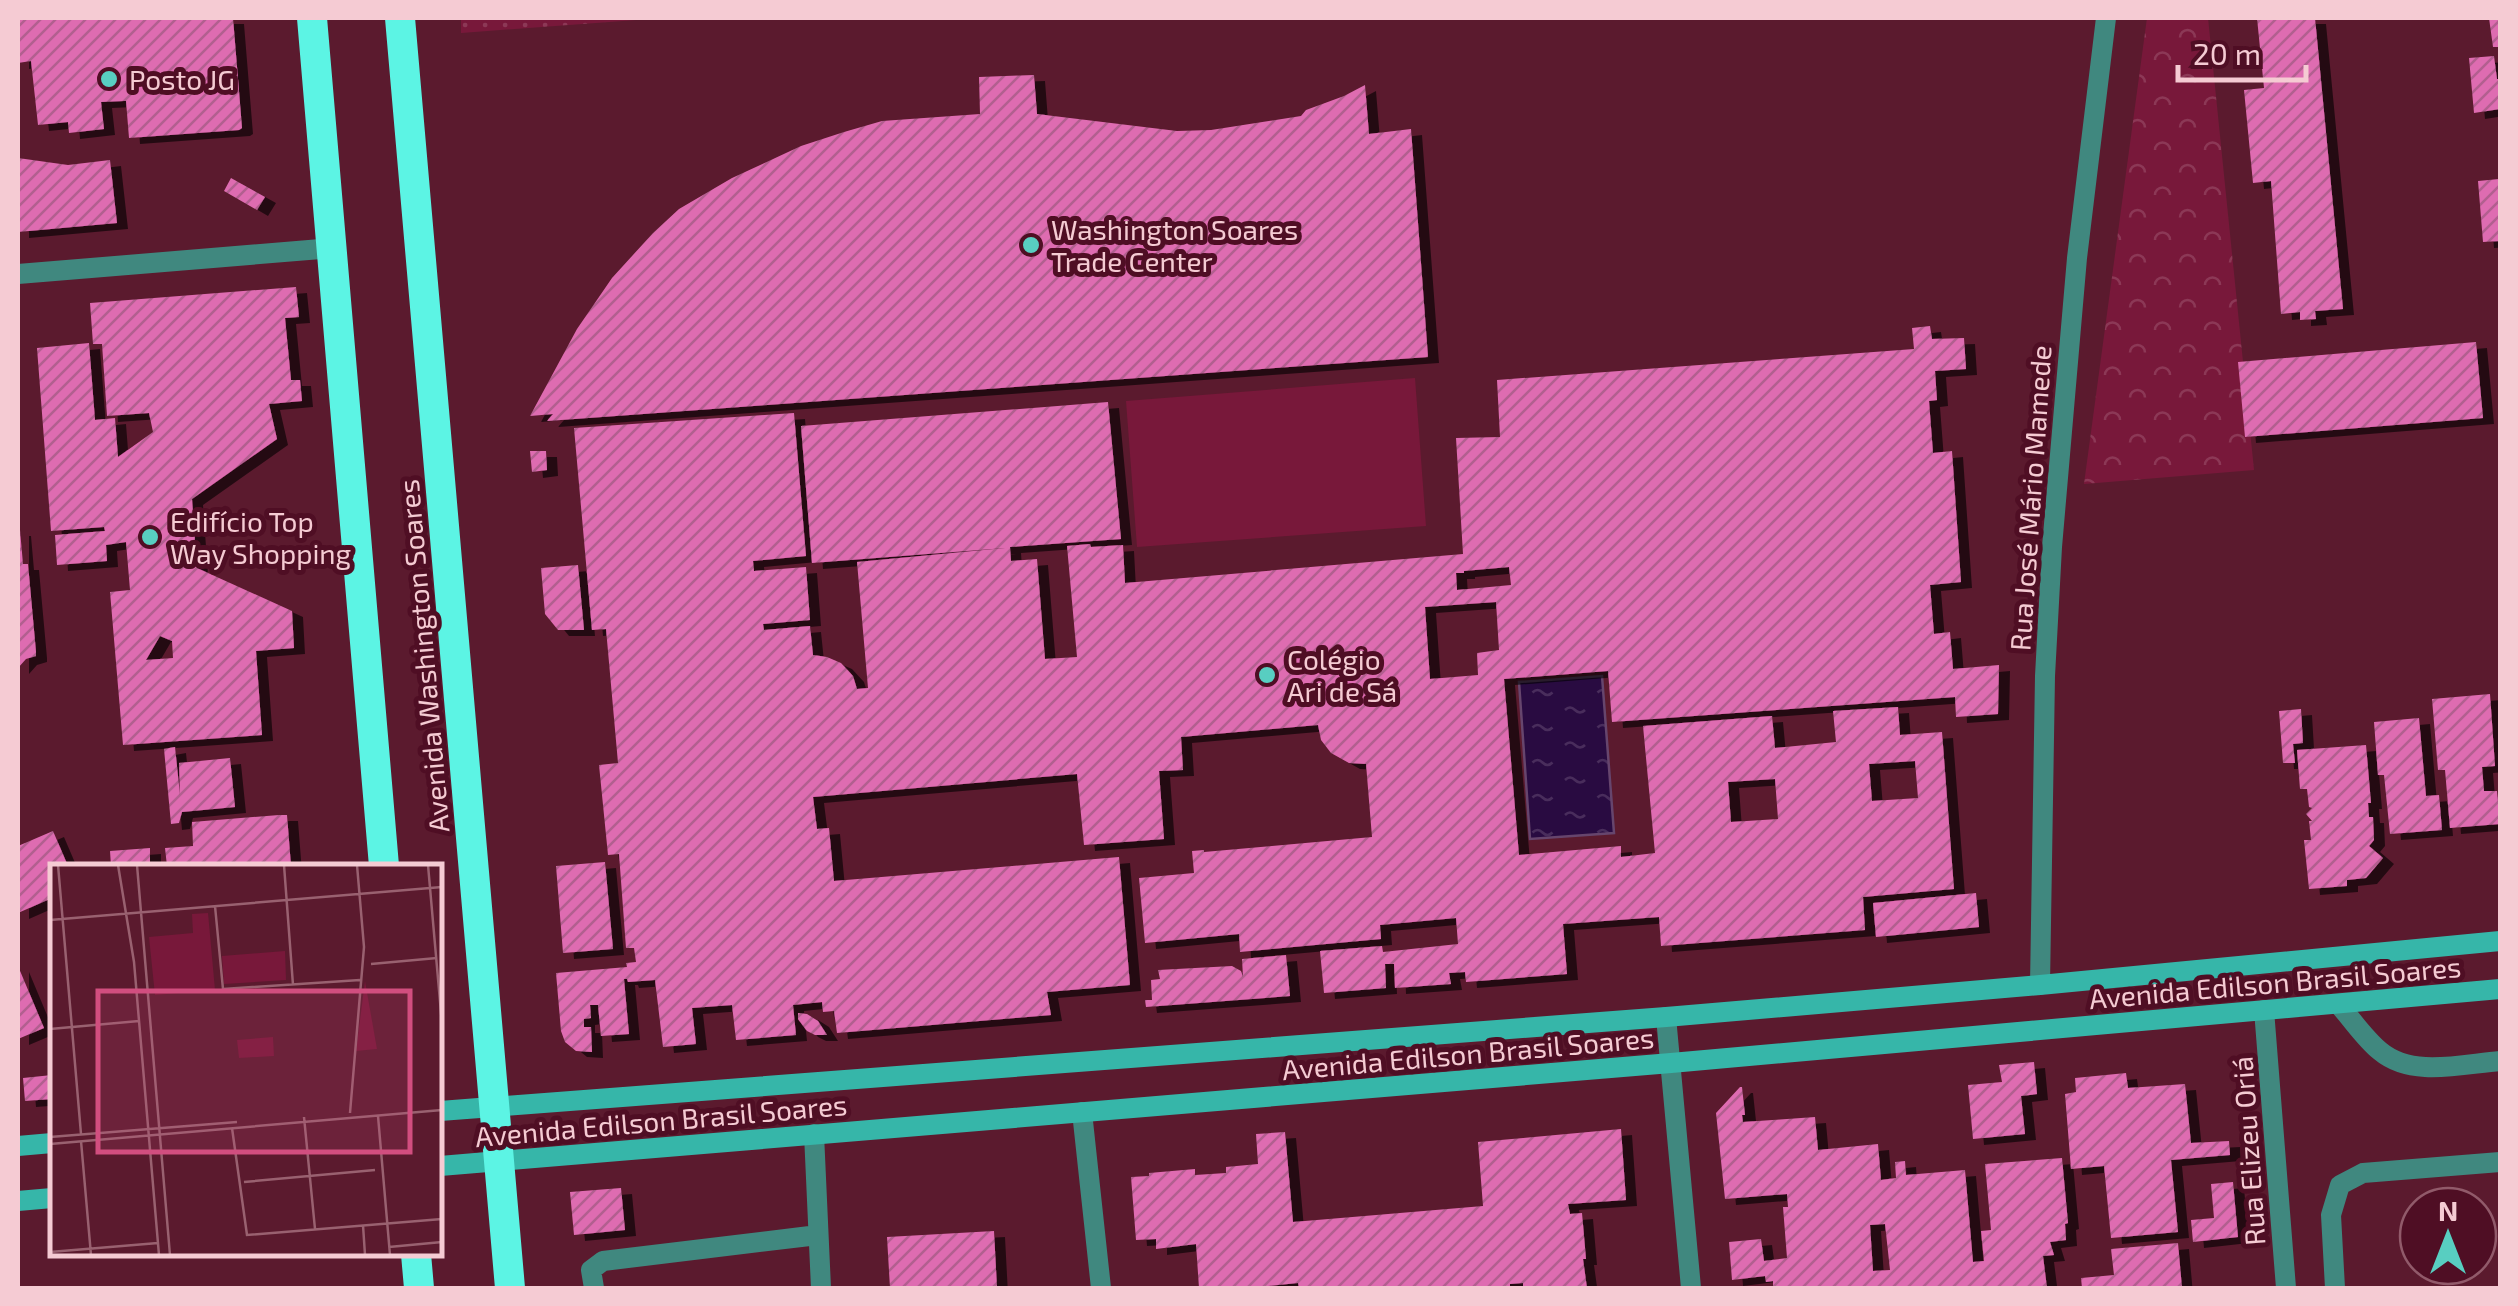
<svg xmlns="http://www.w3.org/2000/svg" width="2518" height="1306" viewBox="0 0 2518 1306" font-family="'Exo 2',sans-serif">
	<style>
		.grass { fill: url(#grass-dots) }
		.park { fill: url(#park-crowns) }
		.pitch { fill: #78183a }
		.water { fill: url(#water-ripples); stroke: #66456d; stroke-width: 2.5 }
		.building { fill: url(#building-hatch); fill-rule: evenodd; filter: url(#shadow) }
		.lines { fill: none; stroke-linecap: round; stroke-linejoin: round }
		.lane { stroke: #40887f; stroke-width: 20 }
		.street { stroke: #40887f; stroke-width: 20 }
		.secondary { stroke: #36b6a9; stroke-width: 20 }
		.highway { stroke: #5cf4e4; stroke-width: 30 }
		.poi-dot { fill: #58cec1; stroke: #4f0e24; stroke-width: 4 }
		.labels { text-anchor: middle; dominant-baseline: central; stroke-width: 10; stroke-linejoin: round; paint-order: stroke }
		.poi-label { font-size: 28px; fill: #f5cbd3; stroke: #4f0e24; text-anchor: start }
		.street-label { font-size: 28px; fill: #f5cbd3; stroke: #4f0e24 }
		.inset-road { fill: none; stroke: #996170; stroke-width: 2.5 }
		.view { fill: #d14e7f; fill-opacity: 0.15; stroke: #d14e7f; stroke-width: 5 }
		.inset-edge { fill: none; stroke: #f5cbd3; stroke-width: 5 }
	</style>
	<defs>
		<pattern id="grass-dots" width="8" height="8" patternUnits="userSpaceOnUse" patternTransform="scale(2.5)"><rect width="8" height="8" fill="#78183a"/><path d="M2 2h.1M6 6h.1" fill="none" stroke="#8c3856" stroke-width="1.8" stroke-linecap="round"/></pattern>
		<pattern id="park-crowns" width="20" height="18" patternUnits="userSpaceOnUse" patternTransform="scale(2.5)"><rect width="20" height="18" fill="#78183a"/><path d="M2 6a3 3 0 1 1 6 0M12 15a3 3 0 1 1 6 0" fill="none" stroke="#8c3856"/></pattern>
		<pattern id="water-ripples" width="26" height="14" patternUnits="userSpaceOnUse" patternTransform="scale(2.5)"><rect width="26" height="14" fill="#290b41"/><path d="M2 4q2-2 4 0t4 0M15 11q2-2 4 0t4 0" fill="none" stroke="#492d5c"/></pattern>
		<pattern id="building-hatch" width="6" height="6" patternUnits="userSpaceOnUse" patternTransform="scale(2.5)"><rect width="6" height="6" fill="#de6cb1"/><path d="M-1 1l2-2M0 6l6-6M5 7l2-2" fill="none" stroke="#b25e8f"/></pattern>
		<filter id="shadow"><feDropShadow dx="11" dy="6" stdDeviation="0" flood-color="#0009"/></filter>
	</defs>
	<rect width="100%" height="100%" fill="#5b1a2e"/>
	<path class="grass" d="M461 18H663L461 33Z"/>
	<path class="park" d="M2147 18H2208L2254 470 2084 484Z"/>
	<path class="pitch" d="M1415 378 1426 526 1137 547 1126 401Z"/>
	<path class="water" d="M1602 676 1614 833 1530 839 1519 682Z"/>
	<path class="building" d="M18 18H233L242 128 239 130 129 138 126 101H124L101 102 104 129 69 133 68 122 38 125 31 61 18 63Z
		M2257 18H2315L2343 309 2315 311 2316 319 2300 320V312L2281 314 2271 181 2253 183 2244 90 2264 88Z
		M2489 18H2500V47H2493Z
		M2494 56 2497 79H2500V109L2474 113 2469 58Z
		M1034 75 1037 114 1177 131 1211 130 1301 116 1306 110 1344 96 1365 85 1369 134 1411 129 1428 357 547 421 553 414 530 416 577 329 612 278 653 233 679 209 732 178 801 146 844 132 882 121 980 114 979 77Z
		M18 158 68 165 110 160 117 223 18 232Z
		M231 178 265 197 257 210 224 191Z
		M2499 179 2500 241 2483 242 2478 181Z
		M296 287 299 317 285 318 291 380H300L302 401 269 404 277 439 192 499 197 568 292 611 294 648 256 651 262 735 123 745 110 592 130 590 126 542 106 545 107 561 57 565 55 535 105 531 104 527 51 531 37 348 89 343 95 420 115 418 118 457 153 432 149 413 107 416 102 344H93L90 303ZM160 636 172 641 173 658 146 660Z
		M1930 326 1932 339 1964 338 1966 369 1935 371 1937 400 1929 401 1933 453 1952 451 1961 582 1930 585 1934 634 1950 632 1953 669 1999 665 1998 714 1956 717 1955 697 1612 722 1608 671 1504 679 1519 855 1621 846V857L1655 853 1643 726 1772 716 1775 748 1836 742 1833 711 1898 707 1900 735 1942 732 1954 889 1863 897 1865 930 1661 946 1659 917 1563 924 1567 974 1466 982 1465 972 1449 973 1451 984 1395 988 1394 964H1385L1386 988 1324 993 1320 951 1382 946 1383 952 1458 944 1456 918 1380 925 1381 939 1240 952 1239 934 1145 943 1139 878 1194 873 1192 851 1204 850V852L1372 837 1366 764 1349 763 1331 753 1321 740 1318 725 1181 737 1183 770 1159 771 1164 839 1084 845 1077 774 813 797 817 829 829 828 834 881 1119 857 1130 985 1047 992 1051 1015 837 1033 834 1011 823 1012 822 1002 793 1005 796 1035 736 1040 732 1005 692 1008 696 1044 663 1047 655 980 628 982 627 979H624L629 1034 601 1036 598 1005H590L591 1018 584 1019V1027H591L592 1052 576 1051 565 1042 561 1031 556 973 627 967 626 963 636 962 634 948H626L619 854 608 855 599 765 618 763 606 629 592 630 574 428 794 413 806 556 753 561 754 571 806 567 810 620 763 624 764 630 810 626 813 655 827 657 841 663 853 676 857 689 868 688 857 562 1005 548 812 563 801 426 1108 402 1121 539 1010 547 1011 561 1037 559 1045 659 1077 657 1067 546 1090 544 1091 547 1123 545 1125 583 1463 554 1456 438 1500 437 1497 380 1914 349 1912 328ZM1509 567 1511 585 1457 590 1456 573H1464V571ZM1496 602 1499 650 1477 653 1478 675 1430 679 1425 607ZM1915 761 1918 798 1872 801 1869 764ZM1775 779 1778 819 1731 822 1728 782Z
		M2476 342 2483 418 2245 437 2238 362Z
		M530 451H546L547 470 532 472Z
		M18 530H20L23 564H28L36 652V656L26 659 18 668Z
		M578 565 584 630H558L545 614 541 568Z
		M2490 694 2495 766 2482 767 2484 791H2497L2500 824 2450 828 2445 770H2438L2432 699Z
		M2301 709 2303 743 2293 744 2295 763H2283L2279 711Z
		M2419 718 2426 796 2439 795 2442 830 2390 834 2384 775H2378L2374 722Z
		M2366 745 2371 803H2368L2369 817H2373L2374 840 2369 846 2383 858 2366 878 2347 880V886L2309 889 2304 840H2311L2309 821H2312L2306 814 2312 808 2309 807 2307 789H2300L2297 750Z
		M175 747 180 795 179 763 230 758 235 807 182 812 179 823 171 824 164 749Z
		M279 815H287L291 866H167L165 848 193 846 192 822Z
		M53 831 68 866H52V898L18 913V846Z
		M150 848V866H111L110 851Z
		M605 862 613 949 563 953 556 866Z
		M1976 893 1979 927 1876 937 1873 903Z
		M1286 955 1290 996 1146 1007 1145 1000H1152L1151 980 1160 979 1158 970 1232 966 1241 971 1243 977 1242 959Z
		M18 966 44 1028 18 1039Z
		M798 1013 807 1014 818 1021 827 1035H815L807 1031 798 1019Z
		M2034 1062 2037 1094 2021 1096 2025 1134 1973 1139 1968 1085 2002 1082 1999 1065Z
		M2126 1073 2128 1088 2185 1084 2191 1143 2229 1141 2230 1155 2171 1160 2178 1232 2111 1238 2104 1166 2071 1169 2065 1094 2076 1092 2075 1078Z
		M52 1075V1099L25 1101 23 1078Z
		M1740 1087H1742L1745 1115H1742L1743 1122 1815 1117 1818 1150 1878 1144 1881 1180 1896 1178 1895 1162 1905 1161 1906 1175 1965 1170 1973 1262 1984 1261 1981 1231 1991 1230 1985 1164 2062 1158 2068 1223 2065 1224 2066 1240 2050 1242 2054 1255 2043 1256 2047 1288H1773V1281L1766 1282 1765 1276 1732 1280 1729 1242 1761 1239 1764 1261 1787 1258 1783 1207H1788L1787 1194 1725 1199 1716 1113ZM1885 1224 1890 1270 1873 1271 1870 1225Z
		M1621 1129 1626 1200 1568 1204 1570 1214 1582 1213 1586 1259H1583L1587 1288H1523V1283L1510 1284V1288H1299L1298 1283 1268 1286V1288H1199L1196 1244 1156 1249V1239L1136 1240 1131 1177 1149 1176V1173L1195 1169V1175L1226 1173V1167L1258 1164 1256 1134 1285 1132 1293 1222 1483 1206 1478 1142Z
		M2233 1182 2238 1237 2193 1242 2191 1220 2214 1218 2211 1184Z
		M621 1188 625 1230 574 1235 570 1192Z
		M994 1231 997 1288H890L887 1237Z
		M2178 1243 2182 1288H2082L2081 1278 2114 1275 2111 1249Z"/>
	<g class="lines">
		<path class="lane" d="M2338 1004C2352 1019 2364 1038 2380 1051 2412 1078 2462 1064 2500 1061
			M814 1134 821 1288
			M594 1288 591 1270 603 1261 818 1235
			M2335 1288 2331 1215 2340 1185 2363 1173 2500 1162"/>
		<path class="street" d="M18 274 333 248
			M2040 985 2045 676 2052 547 2077 258 2106 18
			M2264 1010 2286 1288
			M1666 1017 1691 1288
			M1082 1112 1101 1288"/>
		<path class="secondary" d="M440 1111 1666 1017 2040 985 2500 941
			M18 1146 52 1143
			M440 1166 1671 1063 2500 989
			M18 1201 52 1198"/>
		<path class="highway" d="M312 18 384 866
			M400 18 510 1288
			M416 1254 419 1288"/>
	</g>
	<g class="poi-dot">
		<circle cx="109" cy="79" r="10"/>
		<circle cx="1031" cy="245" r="10"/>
		<circle cx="150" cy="537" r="10"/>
		<circle cx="1267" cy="675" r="10"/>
	</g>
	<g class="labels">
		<g class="poi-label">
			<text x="129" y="79">Posto JG</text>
			<text x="1051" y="229">Washington Soares<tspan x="1051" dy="32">Trade Center</tspan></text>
			<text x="170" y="521">Edifício Top<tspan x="170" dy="32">Way Shopping</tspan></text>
			<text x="1287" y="659">Colégio<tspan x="1287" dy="32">Ari de Sá</tspan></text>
		</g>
		<g class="street-label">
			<text transform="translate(2030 498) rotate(-86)">Rua José Mário Mamede</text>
			<text transform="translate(423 656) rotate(-95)">Avenida Washington Soares</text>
			<text transform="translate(2275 982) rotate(-5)">Avenida Edilson Brasil Soares</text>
			<text transform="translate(1468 1053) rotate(-5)">Avenida Edilson Brasil Soares</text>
			<text transform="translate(661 1120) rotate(-5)">Avenida Edilson Brasil Soares</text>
			<text transform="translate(2248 1151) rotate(-94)">Rua Elizeu Oriá</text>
		</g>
	</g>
	<g transform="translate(50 864)">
		<rect width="392" height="392" fill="#5b1a2e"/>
		<path d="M158 49 165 126 105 131 99 73 143 69 142 50ZM235 87 236 116 174 120 172 92Z" fill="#78183a"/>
		<path d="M315 117 327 185 306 187Z" fill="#78183a"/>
		<path d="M223 173 224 192 189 194 187 176Z" fill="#78183a"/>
		<path class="inset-road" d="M8 1 31 270M68 1 84 98 109 391M87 1 120 391M234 1 243 121M378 1 392 160M165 42 173 125 310 116M0 56 392 23M321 100 387 94M0 165 89 157M300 249 314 83 307 1M328 252 340 391M254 253 265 365M182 264 197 371 392 355M0 273 187 258M31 277 41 391M0 280 392 246M194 318 325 306M313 361 315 391M339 383 392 378M0 388 108 379"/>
		<path class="view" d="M48 127H360V288H48Z"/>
		<rect width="392" height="392" class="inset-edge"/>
	</g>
	<rect width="2518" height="1306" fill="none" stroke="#f5cbd3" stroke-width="40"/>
	<g transform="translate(2448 1236)"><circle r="48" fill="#4f0e24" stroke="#915a6a" stroke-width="2.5"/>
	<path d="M0-8L18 38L0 25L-18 38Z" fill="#58cec1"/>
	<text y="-15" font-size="28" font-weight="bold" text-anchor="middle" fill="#f5cbd3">N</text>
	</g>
	<path d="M2178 65v15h128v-15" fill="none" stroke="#f5cbd3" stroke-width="5"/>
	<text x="2193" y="65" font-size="30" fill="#f5cbd3" stroke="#4f0e24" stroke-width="8" paint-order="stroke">20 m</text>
</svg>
